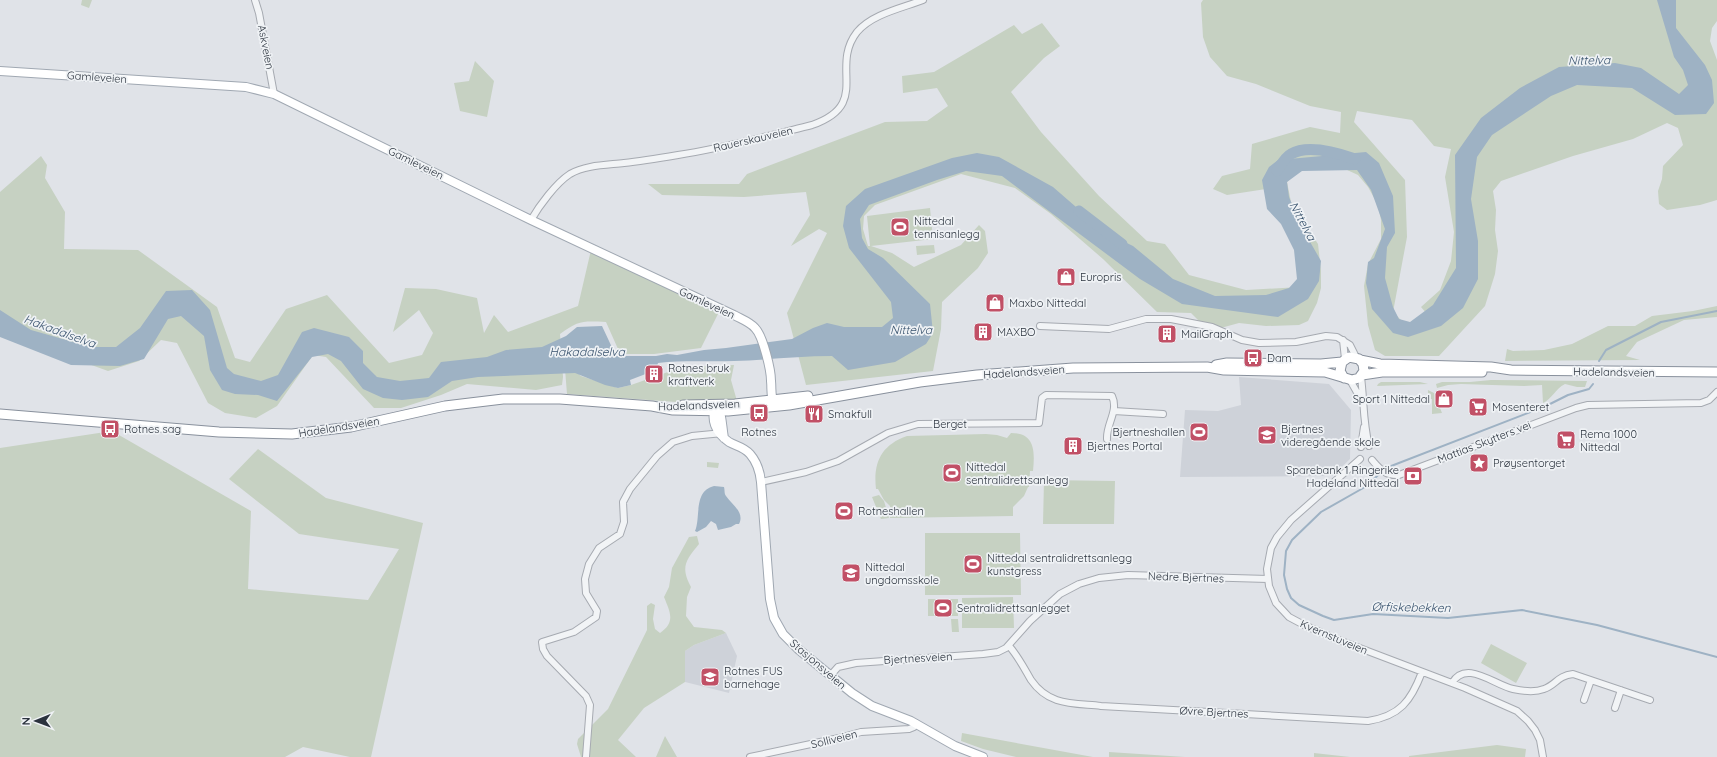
<svg xmlns="http://www.w3.org/2000/svg" width="1717" height="757" viewBox="0 0 1717 757" font-family="Quicksand,sans-serif">
	<style>
		.built { fill: #ced2d9 }
		.green { fill: #c6d1c2; fill-rule: evenodd }
		.water { fill: #9eb2c4 }
		.lines { fill: none; stroke-linecap: round; stroke-linejoin: round }
		.stream { stroke: #9eb2c4; stroke-width: 2 }
		.river { stroke: #9eb2c4; stroke-width: 11 }
		.minor-casing { stroke: #a6aab1; stroke-width: 8 }
		.major-casing { stroke: #a0a8b2; stroke-width: 10 }
		.highway-casing { stroke: #89919d; stroke-width: 11 }
		.minor { stroke: #f2f4f6; stroke-width: 6 }
		.major { stroke: #fff; stroke-width: 8 }
		.highway { stroke: #fff; stroke-width: 9 }
		.labels { text-anchor: middle; dominant-baseline: central; stroke-width: 3.5; stroke-linejoin: round; paint-order: stroke }
		.street-label { font-size: 11px; fill: #2a323d; stroke: #eff2f5 }
		.poi-label { font-size: 11px; fill: #2a323d; stroke: #eff2f5; text-anchor: start }
		.water-label { font-size: 12px; font-style: italic; fill: #38526d; stroke: #eff2f5 }
	</style>
	<rect width="100%" height="100%" fill="#e0e3e8"/>
	<path class="built" d="M1239 377 1329 384 1351 410 1350 459 1332 476 1180 477 1185 410 1218 411 1241 405Z
		M726 633 737 656 729 693 685 682V651L694 645Z"/>
	<path class="green" d="M82 0H92L89 8 81 5Z
		M1203 0H1717V21L1712 28 1710 41 1717 60V200L1700 205 1667 210 1659 204 1658 191 1662 179 1663 166 1683 145 1678 128 1667 123 1633 139 1573 156 1501 181 1493 191 1496 210 1495 230 1498 251 1495 274 1485 306 1439 356H1385L1375 350 1368 325 1364 286 1368 264 1381 239V220L1378 205 1368 187 1358 175 1345 169 1303 167 1287 182 1291 202 1318 244 1321 271V288L1317 303 1308 321 1299 325 1266 326 1239 323 1217 329 1199 321 1191 313 1157 312 1103 259 1051 214 1015 188 961 174 875 205 864 216 863 229 868 246H870L867 216 930 208 933 239 871 246 892 253 914 267 961 245 979 225 985 231 988 253 978 268 942 302 941 329 933 371 806 385 787 313 827 233 819 229 791 246 810 215 806 192 744 197 662 195 648 184H739L747 174 885 122 927 121 948 106 937 88 903 93 902 76 934 72 1014 25 1022 34 1042 23 1060 46 1044 58 1011 92 1041 132 1099 196 1147 241 1165 244 1189 275 1246 290 1300 287 1307 257 1266 189 1227 195 1213 189 1222 176 1250 169 1252 144 1310 127 1340 133 1341 112 1310 106 1256 84 1227 76 1210 57 1203 37 1201 3ZM1357 111 1412 120 1434 146 1451 149 1445 177 1454 232 1451 261 1440 290 1421 307 1433 321 1411 330 1393 312 1407 237 1405 180 1354 122Z
		M475 61 494 81 487 117 460 111 454 83 469 81Z
		M41 156 47 165 45 178 65 212 64 249 138 250 217 307 235 358 250 362 286 309 327 295 389 363 422 355 433 333 419 310 393 332 405 288 436 289 477 298 484 333 494 315 508 332 578 306 591 250 720 310 701 348 654 354H624L618 349 606 322C583 321 579 320 560 334L563 377 562 385 536 390 467 384 441 395 401 408H374L326 357 313 355 277 406 256 418 225 413 208 403 177 343 161 340 139 361 108 371 0 332V192Z
		M934 245 935 253 917 255 916 246Z
		M1717 306V317L1684 320 1637 342 1626 356 1640 360 1505 361 1507 349 1513 351 1544 350 1572 344 1608 326H1635L1652 316 1693 311Z
		M734 365 731 380 737 401 676 402 567 394 565 369 574 370 581 376 618 388 631 385 668 372 670 367Z
		M1491 380 1587 381 1585 387H1577L1565 384C1555 389 1552 399 1543 403L1542 385 1524 386 1461 384 1448 385 1437 388 1436 384 1442 382H1470Z
		M1381 382H1420L1428 384 1377 386 1378 384Z
		M1428 390 1434 393 1442 413 1432 414V399H1428Z
		M112 431 251 511 248 589 368 600 399 549 299 534 229 479 258 449 326 498 423 523 371 757H350L303 747 285 757H0V448Z
		M1011 433C1035 433 1035 451 1033 471H1030L1029 487H1028L1024 496 1013 507V516L890 518V506L884 500 878 489H876C873 463 881 445 907 436L986 434 997 435 1007 438Z
		M707 462 719 463 718 468 707 467Z
		M1044 480 1115 481 1114 524H1043Z
		M879 495 884 501 889 518 881 519 872 497Z
		M925 533H1020L1021 595H925Z
		M697 536 699 544C686 560 680 567 691 587L687 597 686 616 694 627 722 630 726 633 694 645 685 651V682L644 708 618 740 636 757H581L577 744 578 739 608 709 647 630V606L651 603 655 605 653 619 655 629 660 633C676 622 670 612 664 597L669 587 672 568 689 537Z
		M1013 597 1014 628H962V598Z
		M928 599H958V616H928Z
		M951 619H958L959 632H952Z
		M1491 644 1527 663 1516 683 1481 663Z
		M962 733 1093 757H1016L983 749 961 741Z
		M665 736 677 757H656Z
		M1497 745 1526 749 1525 757H1409V756Z
		M1109 752 1185 757H1109Z
		M1314 753 1350 757H1314Z"/>
	<path class="water" d="M1657 0H1676V28L1705 65 1712 80 1714 103 1706 114 1675 115 1632 88 1577 85 1551 96 1492 135 1477 157 1471 199 1478 241V279L1463 308 1441 326 1408 337 1393 333 1372 309 1366 283 1368 262 1374 258 1385 229 1371 190 1357 170 1302 171 1287 182 1289 197 1301 226 1321 261 1319 281 1308 299 1278 317 1182 304 1140 279 1002 176 966 171 937 180 869 205 860 219 862 238 868 249 883 258 930 304 933 333 926 344 895 362 848 370 832 356C799 356 767 360 734 361 709 362 683 360 658 363L656 370 630 380 631 385 618 388 605 385 575 373 478 377 452 381 428 397 402 400 383 398 363 389 341 361 328 354 312 357 277 401 258 395 235 394 222 390 210 370 204 336 181 316 168 319 144 359 120 366 71 365 0 337V310L31 330 91 347H116L140 328 166 291 192 290 210 310 227 368 234 374 261 381 278 375 302 332 314 328 349 337 363 351V363L377 377 400 381 429 378 441 362 487 357 506 350 542 347 566 336 577 327 602 326 616 356H656L667 354 677 355 704 350 726 348 792 339 813 328 827 323 844 327H882L893 318 891 302 849 248 843 226 846 206 865 189 952 158 977 153 999 157 1053 187 1106 233 1133 246 1173 279 1215 296 1266 295 1289 288 1297 279 1294 250 1281 224 1267 209 1262 180 1269 167 1278 160 1366 152 1379 163 1393 196 1395 233 1387 247 1385 278 1393 307 1399 319 1410 322 1433 305 1456 268 1455 155 1481 118 1520 88 1559 67 1615 63 1641 68 1679 94 1688 85 1683 70 1674 57Z
		M714 486 724 487C725 491 724 493 726 496 732 505 745 512 739 524H736L731 527 718 530 716 524 711 521 706 527 697 532 695 531C701 518 693 491 714 486Z"/>
	<g class="lines">
		<path class="stream" d="M1599 361 1606 350 1661 322 1717 311
			M1593 384 1589 389 1568 395 1546 406 1386 468 1365 487 1321 512 1292 540 1286 551 1284 575 1287 589 1291 598 1299 605 1323 616 1334 620 1373 614 1448 618 1522 610 1597 625 1717 657"/>
		<path class="river" d="M1277 171C1280 166 1286 156 1291 154 1308 144 1338 153 1355 159
			M1079 211 1122 244"/>
		<g class="minor-casing">
			<path id="minor" d="M255 0 259 13 274 94
				M531 220C539 206 556 183 570 174 585 165 607 165 624 163 642 161 660 158 678 155 724 148 768 136 812 125 872 104 829 68 857 32 872 14 902 8 923 0
				M1040 326 1109 329 1146 319H1171L1212 327 1242 340 1259 343 1296 342 1326 336 1337 337 1350 345 1356 357
				M1343 340 1345 359
				M1361 377C1364 400 1363 423 1369 446
				M1350 380 1363 403
				M1114 411 1163 414
				M1361 447 1364 427
				M1360 459 1291 520 1277 537 1271 548 1267 569 1269 586 1276 603 1289 617 1304 625 1336 639 1465 688 1517 711 1528 721 1535 730 1540 740 1543 757
				M1372 460C1380 469 1385 476 1399 475L1576 408 1588 405 1701 403 1709 400 1717 392
				M761 482 806 472 838 461 888 433 918 424 1039 423 1042 398 1046 395 1112 396C1119 411 1106 424 1107 439
				M1009 646C1018 656 1024 668 1031 680 1049 706 1073 703 1101 706L1368 721C1400 716 1411 701 1422 672
				M830 676 838 667 856 663 983 654 998 652 1006 648 1030 621 1060 594 1079 584 1099 578 1128 575 1268 579
				M1452 683C1466 659 1494 685 1513 689 1522 691 1534 693 1544 689 1556 685 1557 676 1573 674L1650 700
				M1584 700 1591 680
				M1615 708 1621 690
				M586 757 590 705 586 696 547 656 543 649 542 642 574 632 596 617 597 611 586 593 585 579 589 564 599 548 620 534 624 522 623 502 630 489 657 456 673 442 692 436 723 433
				M750 757 839 738 861 732 909 729 914 727 916 723"/>
		</g>
		<g class="major-casing">
			<path id="major" d="M0 71 246 87 274 94 531 220 734 315C741 319 750 322 755 328 763 336 771 370 771 381 772 390 770 397 775 405
				M717 405C709 419 716 433 729 442 736 446 744 447 750 454 757 462 760 472 761 482L770 599 774 618 783 634 798 649 852 693 872 706 911 721 955 746 983 757
				M718 405C722 415 722 427 724 438"/>
		</g>
		<g class="highway-casing">
			<path id="highway" d="M1360 360 1380 364 1491 367 1511 370 1717 372
				M1216 365 1227 363 1321 364 1342 362
				M1362 375 1382 372H1482
				M683 405 735 404 808 396
				M0 414 219 432 292 434 351 427 445 406 503 399H560L652 406 673 410 728 411 789 405 920 382 977 375 1073 368 1207 367 1224 370 1325 372 1352 380 1359 378 1364 371 1363 364 1359 359 1349 357 1342 362 1340 371 1344 378"/>
		</g>
		<use href="#minor" class="minor"/>
		<use href="#major" class="major"/>
		<use href="#highway" class="highway"/>
	</g>
	<defs>
		<g id="stadium-square" transform="scale(1)"><rect x="-9" y="-9" width="18" height="18" rx="4" fill="#c15066" stroke="#eff2f5"/><path d="M0-5a6.5 5 0 1 0 0 10a6.5 5 0 1 0 0-10ZM-3.5-1.8h7v3.6h-7Z" fill="#fff"/></g>
		<g id="shop-square" transform="scale(1)"><rect x="-9" y="-9" width="18" height="18" rx="4" fill="#c15066" stroke="#eff2f5"/><path d="M-5-2.5h2.3a2.7 3.5 0 0 1 5.4 0H5L5.5 6h-11ZM-1.5-2.5h3a1.5 2.3 0 0 0-3 0Z" fill="#fff"/></g>
		<g id="building-square" transform="scale(1)"><rect x="-9" y="-9" width="18" height="18" rx="4" fill="#c15066" stroke="#eff2f5"/><path d="M-4-6H4V6H1V3H-1V6H-4ZM-2.5-4.3h1.7v1.8h-1.7ZM.8-4.3h1.7v1.8H.8ZM-2.5-1h1.7V.8h-1.7ZM.8-1h1.7V.8H.8Z" fill="#fff"/></g>
		<g id="bus-square" transform="scale(1)"><rect x="-9" y="-9" width="18" height="18" rx="4" fill="#c15066" stroke="#eff2f5"/><path d="M-5-6H5V4H4V6H2V4H-2V6H-4V4H-5ZM-3.5-4V0h7V-4ZM-3.5 1.2v1.5H-2V1.2ZM2 1.2v1.5H3.5V1.2Z" fill="#fff"/></g>
		<g id="supermarket-square" transform="scale(1)"><rect x="-9" y="-9" width="18" height="18" rx="4" fill="#c15066" stroke="#eff2f5"/><path d="M-6-5.5h2.5l.6 2H6L4.5 2H-2.5L-4.4-4H-6ZM-1.5 3.2a1.3 1.3 0 1 0 .1 0ZM3 3.2a1.3 1.3 0 1 0 .1 0Z" fill="#fff"/></g>
		<g id="restaurant-square" transform="scale(1)"><rect x="-9" y="-9" width="18" height="18" rx="4" fill="#c15066" stroke="#eff2f5"/><path d="M-5-6h1v4h1v-4h1v4h1v-4h1v5L-1.5 .5V6h-2V.5L-5-1ZM5-6V6H3V1.5H1.5Q1.5-4 5-6Z" fill="#fff"/></g>
		<g id="school-square" transform="scale(1)"><rect x="-9" y="-9" width="18" height="18" rx="4" fill="#c15066" stroke="#eff2f5"/><path d="M0-5L7-2L0 1L-7-2ZM-4 1L0 2.5L4 1V4Q0 6-4 4Z" fill="#fff"/></g>
		<g id="sight-square" transform="scale(1)"><rect x="-9" y="-9" width="18" height="18" rx="4" fill="#c15066" stroke="#eff2f5"/><path d="M0-6L1.8-2.2L6-1.7L2.9 1.2L3.7 5.4L0 3.3L-3.7 5.4L-2.9 1.2L-6-1.7L-1.8-2.2Z" fill="#fff"/></g>
		<g id="bank-square" transform="scale(1)"><rect x="-9" y="-9" width="18" height="18" rx="4" fill="#c15066" stroke="#eff2f5"/><path d="M-6-4H6V4H-6ZM0-2.3a2.3 2.3 0 1 0 0 4.6a2.3 2.3 0 1 0 0-4.6Z" fill="#fff"/></g>
	</defs>
	<g fill-rule="evenodd">
		<use href="#stadium-square" x="900" y="227"/>
		<use href="#shop-square" x="1066" y="277"/>
		<use href="#shop-square" x="995" y="303"/>
		<use href="#building-square" x="983" y="332"/>
		<use href="#building-square" x="1167" y="334"/>
		<use href="#bus-square" x="1253" y="358"/>
		<use href="#building-square" x="654" y="374"/>
		<use href="#shop-square" x="1444" y="399"/>
		<use href="#supermarket-square" x="1478" y="407"/>
		<use href="#bus-square" x="759" y="413"/>
		<use href="#restaurant-square" x="814" y="414"/>
		<use href="#bus-square" x="110" y="429"/>
		<use href="#stadium-square" x="1199" y="432"/>
		<use href="#school-square" x="1267" y="435"/>
		<use href="#supermarket-square" x="1566" y="440"/>
		<use href="#building-square" x="1073" y="446"/>
		<use href="#sight-square" x="1479" y="463"/>
		<use href="#stadium-square" x="952" y="473"/>
		<use href="#bank-square" x="1413" y="476"/>
		<use href="#stadium-square" x="844" y="511"/>
		<use href="#stadium-square" x="973" y="564"/>
		<use href="#school-square" x="851" y="573"/>
		<use href="#stadium-square" x="943" y="608"/>
		<use href="#school-square" x="710" y="677"/>
	</g>
	<g class="labels">
		<g class="street-label">
			<text transform="translate(266 47) rotate(79)">Askveien</text>
			<text transform="translate(97 77) rotate(4)">Gamleveien</text>
			<text transform="translate(753 139) rotate(-13)">Rauerskauveien</text>
			<text transform="translate(416 163) rotate(26)">Gamleveien</text>
			<text transform="translate(707 303) rotate(25)">Gamleveien</text>
			<text transform="translate(1024 372) rotate(-4)">Hadelandsveien</text>
			<text transform="translate(1614 372) rotate(1)">Hadelandsveien</text>
			<text transform="translate(699 405) rotate(-2)">Hadelandsveien</text>
			<text x="950" y="424">Berget</text>
			<text transform="translate(339 427) rotate(-9)">Hadelandsveien</text>
			<text transform="translate(1484 442) rotate(-21)">Mattias Skytters vei</text>
			<text transform="translate(1186 577) rotate(2)">Nedre Bjertnes</text>
			<text transform="translate(1334 637) rotate(23)">Kvernstuveien</text>
			<text transform="translate(918 658) rotate(-3)">Bjertnesveien</text>
			<text transform="translate(818 664) rotate(41)">Stasjonsveien</text>
			<text transform="translate(1214 712) rotate(3)">Øvre Bjertnes</text>
			<text transform="translate(834 739) rotate(-14)">Solliveien</text>
		</g>
		<g class="poi-label">
			<text x="914" y="221">Nittedal<tspan x="914" dy="13">tennisanlegg</tspan></text>
			<text x="1080" y="277">Europris</text>
			<text x="1009" y="303">Maxbo Nittedal</text>
			<text x="997" y="332">MAXBO</text>
			<text x="1181" y="334">MailGraph</text>
			<text x="1267" y="358">Dam</text>
			<text x="668" y="368">Rotnes bruk<tspan x="668" dy="13">kraftverk</tspan></text>
			<text x="1430" y="399" text-anchor="end">Sport 1 Nittedal</text>
			<text x="1492" y="407">Mosenteret</text>
			<text x="828" y="414">Smakfull</text>
			<text x="124" y="429">Rotnes sag</text>
			<text x="1281" y="429">Bjertnes<tspan x="1281" dy="13">videregående skole</tspan></text>
			<text x="759" y="432" text-anchor="middle">Rotnes</text>
			<text x="1185" y="432" text-anchor="end">Bjertneshallen</text>
			<text x="1580" y="434">Rema 1000<tspan x="1580" dy="13">Nittedal</tspan></text>
			<text x="1087" y="446">Bjertnes Portal</text>
			<text x="1493" y="463">Prøysentorget</text>
			<text x="966" y="467">Nittedal<tspan x="966" dy="13">sentralidrettsanlegg</tspan></text>
			<text x="1399" y="470" text-anchor="end">Sparebank 1 Ringerike<tspan x="1399" dy="13">Hadeland Nittedal</tspan></text>
			<text x="858" y="511">Rotneshallen</text>
			<text x="987" y="558">Nittedal sentralidrettsanlegg<tspan x="987" dy="13">kunstgress</tspan></text>
			<text x="865" y="567">Nittedal<tspan x="865" dy="13">ungdomsskole</tspan></text>
			<text x="957" y="608">Sentralidrettsanlegget</text>
			<text x="724" y="671">Rotnes FUS<tspan x="724" dy="13">barnehage</tspan></text>
		</g>
		<g class="water-label">
			<text transform="translate(1589 60) rotate(-1)">Nittelva</text>
			<text transform="translate(1303 221) rotate(62)">Nittelva</text>
			<text x="911" y="329">Nittelva</text>
			<text transform="translate(60 331) rotate(20)">Hakadalselva</text>
			<text x="587" y="351">Hakadalselva</text>
			<text transform="translate(1411 607) rotate(1)">Ørfiskebekken</text>
		</g>
	</g>
	<g transform="translate(36 721) rotate(269)" stroke="#eff2f5" stroke-width="3" paint-order="stroke">
	<path d="M0-3L7 15L0 10L-7 15Z" fill="#2a323d"/>
	<text y="-6" font-size="11" font-weight="bold" text-anchor="middle" fill="#2a323d">N</text>
	</g>
</svg>
